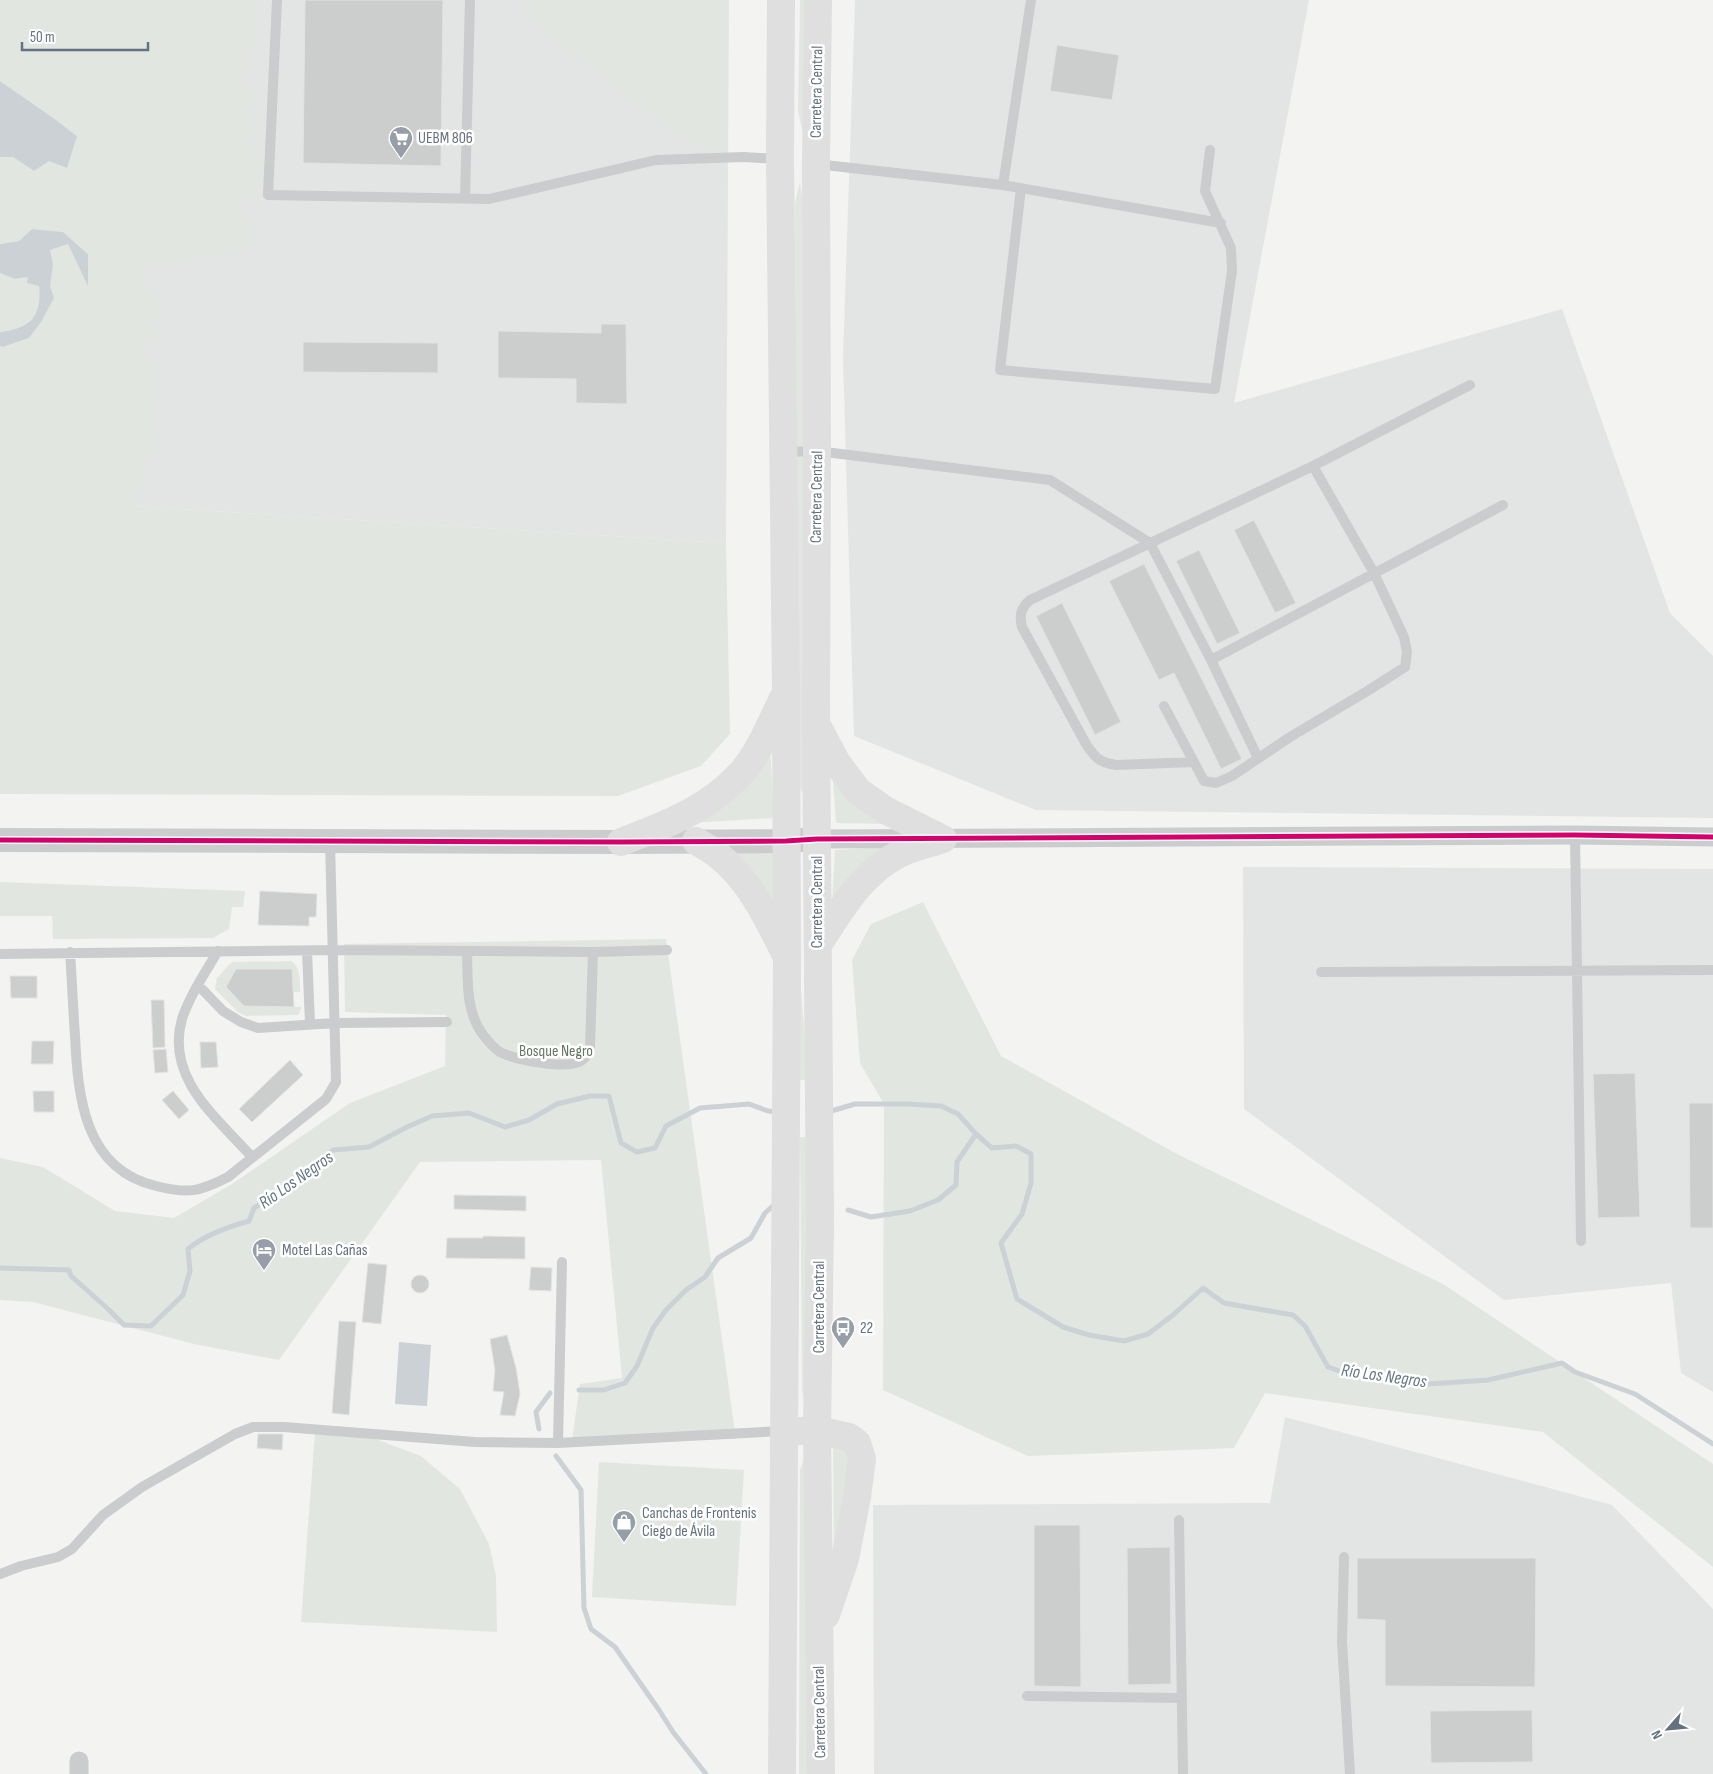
<svg xmlns="http://www.w3.org/2000/svg" width="1713" height="1774" viewBox="0 0 1713 1774" font-family="'Sofia Sans Condensed',sans-serif">
	<style>
		.built { fill: #e3e5e4 }
		.green { fill: #e2e6e0 }
		.water { fill: #ccd1d5 }
		.lines { fill: none; stroke-linecap: round; stroke-linejoin: round }
		.stream { stroke: #ccd1d5; stroke-width: 5 }
		.building { fill: #cccece; stroke: #e2e2e2 }
		.service { stroke: #cbcccd; stroke-width: 10 }
		.minor { stroke: #cbcccd; stroke-width: 19 }
		.tertiary { stroke: #cbcccd; stroke-width: 24 }
		.trunk { stroke: #dfdfe0; stroke-width: 28 }
		.cycleway-casing { stroke: #fff; stroke-width: 8 }
		.cycleway { stroke: #d6006c; stroke-width: 5 }
		.labels { text-anchor: middle; dominant-baseline: central; stroke-width: 5; stroke-linejoin: round; paint-order: stroke }
		.street-label { font-size: 16px; fill: #66717f; stroke: #fff }
		.poi-label { font-size: 16px; fill: #66717f; stroke: #fff; text-anchor: start }
		.park-label { font-size: 16px; fill: #667764; stroke: #fff }
		.water-label { font-size: 18px; font-style: italic; fill: #677883; stroke: #fff }
	</style>
	<rect width="100%" height="100%" fill="#f3f3f2"/>
	<path class="built" d="M91 0H729L726 543 134 506Z
		M855 0H1309L1234 403 1562 309 1670 613 1713 656V818L1036 810 854 736 843 358Z
		M1243 867 1713 869V1392L1681 1373 1671 1283 1504 1300 1244 1109Z
		M1285 1417 1612 1505 1713 1609V1774H874L873 1505 1270 1503Z"/>
	<path class="green" d="M0 0H256L254 49 245 47 243 88 253 91 255 103 246 106 245 125 256 124 257 132 247 133 253 158H264L260 195 242 200 247 249 143 268 145 290 153 293 164 314 154 317 155 338 139 342 151 363 153 436 134 506 726 543 730 734 701 766 618 796 0 794V346L3 347 29 338C41 308 57 283 50 250L68 244 88 284V254L63 232 32 229 19 241 0 244V157H13L34 171 77 136 52 117 0 81Z
		M522 0H726L722 157 674 132 552 36Z
		M800 0H805L803 134 798 111Z
		M800 182 803 204 806 778 802 793 797 778 795 203Z
		M0 273 15 279 28 277 39 286C42 318 29 328 0 332Z
		M770 744 774 818 688 823Z
		M832 766 891 824 836 823Z
		M902 846 832 906 835 850Z
		M725 849H775L778 913Z
		M0 882 245 891 243 907H232L229 929 213 938 53 939 52 916H0Z
		M923 902 1001 1056 1177 1154 1443 1284 1713 1464V1567L1543 1432 1265 1393 1234 1448 1028 1456 883 1390 884 1104 860 1063 852 960 871 924Z
		M666 939 736 1439 572 1440 580 1384 622 1378 601 1160 420 1162 279 1360 194 1344 33 1302 0 1300V1158L43 1167 115 1211 174 1218 232 1184 350 1103 445 1066 446 1015 345 1012 344 944Z
		M798 951 808 1080H798Z
		M291 961C301 968 300 980 300 992H293L292 969H236L226 987 244 1006 302 1007 298 1015 246 1016 238 1012 215 989 217 978 232 962Z
		M800 1137H809L804 1400 802 1389Z
		M315 1432 373 1438 421 1456 460 1489 489 1544 496 1576 497 1632 301 1622Z
		M833 1441 852 1452 834 1567Z
		M804 1459 809 1774H799L800 1470Z
		M599 1462 744 1470 736 1606 592 1597Z"/>
	<path class="water" d="M0 81 52 117 77 136 67 168 49 161 34 171 13 157H0Z
		M32 229 63 232 88 254V286L68 244 50 250 53 264 50 286 54 298 41 322 29 338 3 347 0 346V332C29 328 42 318 39 286L27 283 28 277 15 279 0 273V244L19 241Z
		M399 1342 431 1345 427 1406 395 1404Z"/>
	<g class="lines">
		<path class="stream" d="M828 1112 855 1104H908L941 1106 958 1114 976 1134 992 1148 1016 1146 1031 1154V1183L1022 1214 1001 1243 1017 1299 1063 1327 1089 1335 1124 1341 1148 1334 1173 1315 1203 1288 1224 1303 1293 1315 1305 1326 1328 1367 1348 1374 1386 1375 1414 1385 1488 1380 1562 1363 1575 1372 1635 1394 1713 1444
			M848 1210 871 1217 910 1211 938 1200 956 1185 957 1162 976 1134
			M0 1268 69 1270 71 1276 107 1308 124 1325 151 1326 183 1295 190 1271 188 1249C205 1235 227 1227 249 1221L254 1208 306 1175 333 1150 369 1147 407 1127 432 1116 469 1113 505 1127 529 1120 557 1104 590 1096H609L621 1143 637 1152 655 1148 666 1126 700 1108 749 1104 768 1111 778 1112
			M579 1390H604L625 1383 637 1366 653 1328 666 1310 686 1290 705 1277 718 1258 751 1238 765 1213 775 1204
			M539 1429 536 1412 550 1393
			M556 1456 581 1490 584 1608 591 1629 615 1647 659 1710 673 1732 706 1774"/>
	</g>
	<path class="building" d="M305 0H443L441 166 303 163Z
		M1057 45 1119 55 1112 100 1050 91Z
		M601 324H626L627 404 576 403V379L498 378V331L601 333Z
		M303 342 438 343V373L303 372Z
		M1254 520 1296 603 1275 613 1234 530Z
		M1199 550 1240 633 1217 644 1176 561Z
		M1144 564 1242 759 1221 769 1174 673 1159 680 1109 581Z
		M1062 603 1121 722 1095 735 1036 616Z
		M260 891 317 894 316 917H309V926L258 925Z
		M236 969H292L294 1007 244 1006 226 987Z
		M10 976H37V998H11Z
		M151 1000H164L165 1047 153 1048Z
		M32 1041H54L53 1064H31Z
		M200 1042H216L218 1067 201 1068Z
		M166 1049 168 1072 155 1073 153 1050Z
		M290 1060 303 1075 252 1122 239 1109Z
		M1635 1073 1640 1217 1598 1218 1593 1074Z
		M33 1091H54V1112H34Z
		M173 1091 189 1110 179 1119 162 1100Z
		M1689 1103H1713V1228H1690Z
		M454 1195 526 1196V1211L454 1209Z
		M483 1236 525 1237V1259L446 1258 447 1238H483Z
		M368 1263 387 1265 381 1324 362 1322Z
		M531 1267 552 1268 551 1291 529 1290Z
		M411 1284a9 9 0 1 1 18 0a9 9 0 1 1-18 0Z
		M339 1321 356 1322 349 1415 332 1413Z
		M507 1335 516 1368 520 1394 515 1416 500 1415 504 1392 493 1391 495 1370 490 1339Z
		M258 1434H283L282 1450 257 1448Z
		M1034 1525H1080L1081 1687 1034 1686Z
		M1170 1547 1171 1684 1128 1685 1127 1548Z
		M1357 1558H1536L1535 1687 1385 1686V1620L1357 1619Z
		M1532 1710 1533 1762 1431 1763 1430 1711Z"/>
	<g class="lines">
		<path class="service" d="M277 0 268 195 489 199 656 160 744 157 779 159
			M816 164 1003 185 1221 223
			M1003 185 1031 0
			M1021 188 1000 370 1215 389 1232 271 1231 248 1205 191 1210 150
			M465 199 470 0
			M784 452 817 451 1050 480 1150 543 1211 660 1258 758
			M1211 660 1503 505
			M1164 706 1204 781 1216 783 1232 776 1290 737 1369 690 1405 667 1407 652 1404 637 1374 573 1313 466
			M1194 762 1116 765C1098 762 1096 758 1086 744L1022 627C1019 615 1021 608 1030 600L1313 466 1470 385
			M1575 835 1581 1241
			M218 951C205 973 190 995 182 1019 165 1078 217 1118 252 1157
			M307 951 310 1024
			M467 951C468 980 465 1012 484 1036 488 1041 495 1049 500 1052 516 1060 563 1069 579 1062 585 1060 588 1054 590 1048L593 952
			M70 952C72 980 73 1008 75 1036 78 1097 84 1169 156 1186 188 1194 199 1192 228 1177L326 1099 336 1082 330 841
			M0 954 333 950 593 952 667 950
			M1321 972 1713 970
			M198 985 223 1011 241 1022 258 1028 335 1023 447 1022
			M562 1262 558 1443 782 1431
			M1179 1520 1183 1774
			M1344 1557 1342 1642 1350 1774
			M0 1574 21 1566 58 1557 72 1549 103 1515 142 1487 235 1434 253 1427H284L475 1442 558 1443
			M1027 1696 1182 1698"/>
		<path class="minor" d="M817 839 1575 835 1713 837
			M79 1761V1774"/>
		<path class="tertiary" d="M0 840 621 842 786 841 817 839"/>
		<path class="trunk" d="M781 0 780 159 786 690 787 957 782 1774
			M818 0 816 164 817 451 816 722 820 1223 817 1430 821 1774
			M818 727 837 763 858 791 885 810 943 839
			M696 841C704 846 712 850 719 856 750 880 768 920 785 953
			M621 842C666 825 709 809 742 772 759 753 772 721 783 698
			M818 945C841 910 860 874 899 854 913 847 929 844 943 839
			M800 1431 817 1430 849 1437 857 1443 862 1459 857 1497 845 1559 826 1615"/>
		<g class="cycleway-casing">
			<path id="cycleway" d="M0 840 621 842 786 841 817 839 1575 835 1713 837"/>
		</g>
		<use href="#cycleway" class="cycleway"/>
	</g>
	<defs>
		<g id="supermarket-pin" transform="scale(1.25)"><path d="M0 17L-7.5 6A9.5 9.5 0 1 1 7.5 6Z" fill="#979ea7" stroke="#fff"/><path d="M-6-5.5h2.5l.6 2H6L4.5 2H-2.5L-4.4-4H-6ZM-1.5 3.2a1.3 1.3 0 1 0 .1 0ZM3 3.2a1.3 1.3 0 1 0 .1 0Z" fill="#fff"/></g>
		<g id="hotel-pin" transform="scale(1.25)"><path d="M0 17L-7.5 6A9.5 9.5 0 1 1 7.5 6Z" fill="#979ea7" stroke="#fff"/><path d="M-6-4.5h1.5V1H6V5H4.5V3h-9V5H-6ZM-4 0a1.8 1.8 0 1 1 3.6 0ZM.5 0V-2.5h3Q6-2.5 6 0Z" fill="#fff"/></g>
		<g id="bus-pin" transform="scale(1.25)"><path d="M0 17L-7.5 6A9.5 9.5 0 1 1 7.5 6Z" fill="#979ea7" stroke="#fff"/><path d="M-5-6H5V4H4V6H2V4H-2V6H-4V4H-5ZM-3.5-4V0h7V-4ZM-3.5 1.2v1.5H-2V1.2ZM2 1.2v1.5H3.5V1.2Z" fill="#fff"/></g>
		<g id="shop-pin" transform="scale(1.25)"><path d="M0 17L-7.5 6A9.5 9.5 0 1 1 7.5 6Z" fill="#979ea7" stroke="#fff"/><path d="M-5-2.5h2.3a2.7 3.5 0 0 1 5.4 0H5L5.5 6h-11ZM-1.5-2.5h3a1.5 2.3 0 0 0-3 0Z" fill="#fff"/></g>
	</defs>
	<g fill-rule="evenodd">
		<use href="#supermarket-pin" x="401" y="138"/>
		<use href="#hotel-pin" x="264" y="1250"/>
		<use href="#bus-pin" x="843" y="1328"/>
		<use href="#shop-pin" x="624" y="1522"/>
	</g>
	<g class="labels">
		<g class="street-label">
			<text transform="translate(817 92) rotate(-89)">Carretera Central</text>
			<text transform="translate(817 497) rotate(-89)">Carretera Central</text>
			<text transform="translate(817 902) rotate(-90)">Carretera Central</text>
			<text transform="translate(819 1307) rotate(-90)">Carretera Central</text>
			<text transform="translate(820 1712) rotate(-91)">Carretera Central</text>
		</g>
		<g class="poi-label">
			<text x="418" y="138">UEBM 806</text>
			<text x="282" y="1250">Motel Las Cañas</text>
			<text x="860" y="1328">22</text>
			<text x="642" y="1513">Canchas de Frontenis<tspan x="642" dy="18">Ciego de Ávila</tspan></text>
		</g>
		<g class="park-label">
			<text x="556" y="1051">Bosque Negro</text>
		</g>
		<g class="water-label">
			<text transform="translate(296 1180) rotate(-35)">Río Los Negros</text>
			<text transform="translate(1384 1376) rotate(8)">Río Los Negros</text>
		</g>
	</g>
	<g transform="translate(1668 1729) rotate(243)" stroke="#ffffff" stroke-width="4" paint-order="stroke">
	<path d="M0-4L9 19L0 12L-9 19Z" fill="#66717f"/>
	<text y="-8" font-size="14" font-weight="bold" text-anchor="middle" fill="#66717f">N</text>
	</g>
	<path d="M22 42v8h126v-8" fill="none" stroke="#66717f" stroke-width="2.5"/>
	<text x="30" y="42" font-size="15" fill="#66717f" stroke="#ffffff" stroke-width="4" paint-order="stroke">50 m</text>
</svg>
